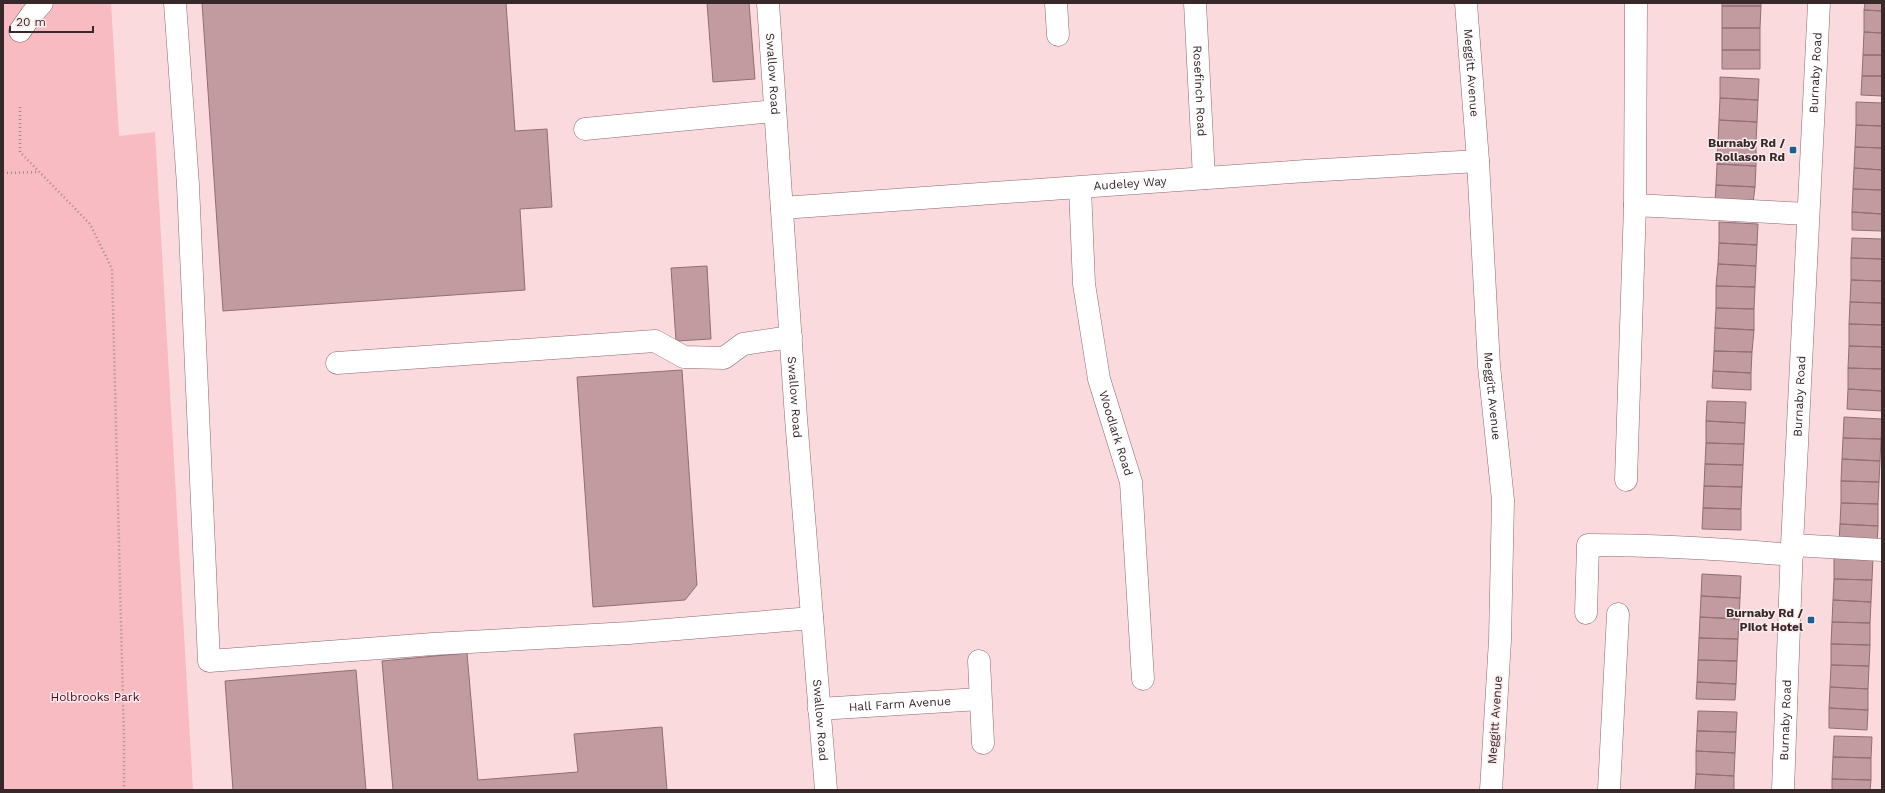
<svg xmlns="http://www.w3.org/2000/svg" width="1885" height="793" viewBox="0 0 1885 793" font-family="'Work Sans',sans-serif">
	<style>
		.green { fill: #f9bbc2 }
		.building { fill: #c19ba0; stroke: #926e73 }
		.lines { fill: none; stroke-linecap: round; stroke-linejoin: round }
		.minor-casing { stroke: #8c696e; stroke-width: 23 }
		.path { stroke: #a1898c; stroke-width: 2.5; stroke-dasharray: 1 3; stroke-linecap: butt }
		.minor { stroke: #fff; stroke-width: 22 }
		.poi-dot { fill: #1a5f93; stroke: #fcebed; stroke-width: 1.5 }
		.labels { text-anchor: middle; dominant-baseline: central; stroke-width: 3; stroke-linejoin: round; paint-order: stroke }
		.street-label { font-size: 12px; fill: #37282a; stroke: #fcebed }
		.poi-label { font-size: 12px; font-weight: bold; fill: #37282a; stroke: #fcebed; text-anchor: end }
		.park-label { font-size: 12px; fill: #54031d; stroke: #fcebed }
	</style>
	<rect width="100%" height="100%" fill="#fadadd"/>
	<path class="green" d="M3 3H111L119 136 155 132 193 790H3Z"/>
	<path class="building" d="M202 3H506L515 131 547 129 552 207 520 209 525 290 223 311Z
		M707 3H749L755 79 713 82Z
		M1722 3H1761V6H1722Z
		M1865 3H1882V11L1864 10Z
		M1722 6H1761L1760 28H1722Z
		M1864 10 1882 11V33L1864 32Z
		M1722 28H1760V50H1722Z
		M1864 32 1882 33V55H1863Z
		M1722 50H1760V69H1722Z
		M1863 55H1882V76H1862Z
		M1862 76H1882V96L1861 95Z
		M1720 77 1759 79 1758 100 1720 98Z
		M1720 98 1758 100 1757 122 1719 120Z
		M1856 102 1882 103V126L1856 125Z
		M1719 120 1757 122 1756 143 1718 142Z
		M1856 125 1882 126V148L1855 147Z
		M1718 142 1756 143V166L1717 164Z
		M1855 147 1882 148V170L1854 168Z
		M1717 164 1756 166 1755 187 1716 185Z
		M1854 168 1882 170V190L1853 189Z
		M1716 185 1755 187 1753 203 1715 202Z
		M1853 189 1882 190V214L1852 212Z
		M1852 212 1882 214V231L1852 230Z
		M1719 222 1758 224 1757 245 1719 243Z
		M1852 238 1882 239V259L1851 258Z
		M1719 243 1757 245 1756 266 1718 264Z
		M1851 258 1882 259V281L1851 280Z
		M1718 264 1756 266 1755 287 1716 286Z
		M707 266 711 339 676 341 671 268Z
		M1851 280 1882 281V303L1850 302Z
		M1716 286 1755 287 1754 309 1716 308Z
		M1850 302 1882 303V325L1849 324Z
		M1716 308 1754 309V330L1715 328Z
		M1849 324 1882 325V347L1849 346Z
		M1715 328 1754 330 1752 352 1714 351Z
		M1849 346 1882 347V369L1848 368Z
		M1714 351 1752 352 1751 373 1713 371Z
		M1848 368 1882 369V391L1848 389Z
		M682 370 697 585 685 600 593 607 577 377Z
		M1713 371 1751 373V390L1712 388Z
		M1848 389 1882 391V411L1847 409Z
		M1707 401 1746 402 1745 423 1706 421Z
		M1844 417 1882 419 1881 439 1843 438Z
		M1706 421 1745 423 1744 444 1706 443Z
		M1843 438 1881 439 1880 461 1842 459Z
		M1706 443 1744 444 1743 465 1705 464Z
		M1842 459 1880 461 1879 482 1841 481Z
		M1705 464 1743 465 1742 487 1704 486Z
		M1841 481 1879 482 1878 504 1841 503Z
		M1704 486 1742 487 1741 509 1703 508Z
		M1841 503 1878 504V526L1840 524Z
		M1703 508 1741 509V530L1702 529Z
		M1840 524 1878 526 1877 544 1839 543Z
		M1834 557 1873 558 1872 580 1834 579Z
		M1702 574 1741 576 1740 598 1701 596Z
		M1834 579 1872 580 1871 602 1833 600Z
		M1701 596 1740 598 1739 619 1700 617Z
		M1833 600 1871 602 1870 623 1832 622Z
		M1700 617 1739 619 1738 639 1699 638Z
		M1832 622 1870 623V645L1831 644Z
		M1699 638 1738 639 1737 661 1698 660Z
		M1831 644 1870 645 1869 666 1831 665Z
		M467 653 478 780 578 772 574 734 662 727 667 790H393L382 661Z
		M1698 660 1737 661 1736 684 1697 682Z
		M1831 665 1869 666 1868 689 1830 687Z
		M356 670 366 790H233L225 681Z
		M1697 682 1736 684 1735 700 1696 699Z
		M1830 687 1868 689V710L1829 708Z
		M1829 708 1868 710 1867 730 1829 728Z
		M1698 711 1737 712 1736 732 1697 731Z
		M1697 731 1736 732 1735 753 1696 751Z
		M1834 736 1872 737 1871 758 1833 757Z
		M1696 751 1735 753 1734 776 1696 774Z
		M1833 757 1871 758V780L1832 779Z
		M1696 774 1734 776V790H1695Z
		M1832 779 1871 780 1870 790H1832Z"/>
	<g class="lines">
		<g class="minor-casing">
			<g id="minor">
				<path d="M175 3 188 185 209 661 433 644 629 633 812 618"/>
				<path id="s1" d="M768 3 796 418 826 790"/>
				<path d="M1056 3 1058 35"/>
				<path id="s2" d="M1195 3 1204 178"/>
				<path id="s3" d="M1466 3 1478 161 1489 366 1503 500 1500 640 1491 790"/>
				<path d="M20 31 32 14 42 3"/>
				<path d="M585 129 775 111"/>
				<path id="s4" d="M1080 188 1084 284 1099 379 1131 482 1143 679"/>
				<path d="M1635 205 1636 3"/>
				<path id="s5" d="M782 208 1306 171 1478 161"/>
				<path d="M337 363 655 341 684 357 724 358 743 344 791 337"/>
				<path d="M1626 480 1635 205 1808 214"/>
				<path d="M1792 545 1882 550"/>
				<path d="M1586 613 1588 545C1656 545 1724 549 1792 555"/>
				<path d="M979 661 983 743"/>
				<path id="s6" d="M819 709 980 699"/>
				<path d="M1609 790 1618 614"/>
				<path id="s7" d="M1783 790 1792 545 1819 3"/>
			</g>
		</g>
		<path class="path" d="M20 107V152L90 224 112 269 124 740V790
			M3 173 39 172"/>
		<use href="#minor" class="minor"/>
	</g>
	<g class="poi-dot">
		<rect x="1789" y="146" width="8" height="8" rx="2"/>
		<rect x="1807" y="616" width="8" height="8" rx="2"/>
	</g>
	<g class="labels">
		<g class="street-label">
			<text stroke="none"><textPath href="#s1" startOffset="71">Swallow Road</textPath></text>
			<text stroke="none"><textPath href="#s3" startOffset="70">Meggitt Avenue</textPath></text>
			<text stroke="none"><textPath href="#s7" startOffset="718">Burnaby Road</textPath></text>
			<text stroke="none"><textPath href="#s2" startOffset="88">Rosefinch Road</textPath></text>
			<text stroke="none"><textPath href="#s5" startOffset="349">Audeley Way</textPath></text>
			<text stroke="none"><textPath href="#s3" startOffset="394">Meggitt Avenue</textPath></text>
			<text stroke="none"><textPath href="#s7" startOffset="394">Burnaby Road</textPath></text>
			<text stroke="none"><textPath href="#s1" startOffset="395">Swallow Road</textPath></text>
			<text stroke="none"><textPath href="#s4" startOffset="249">Woodlark Road</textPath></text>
			<text stroke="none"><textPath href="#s6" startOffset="81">Hall Farm Avenue</textPath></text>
			<text stroke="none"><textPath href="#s1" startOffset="719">Swallow Road</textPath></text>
			<text transform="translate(1495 720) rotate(-86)">Meggitt Avenue</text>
			<text stroke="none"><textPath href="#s7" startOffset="70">Burnaby Road</textPath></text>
		</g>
		<g class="poi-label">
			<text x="1785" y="143">Burnaby Rd /<tspan x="1785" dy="14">Rollason Rd</tspan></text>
			<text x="1803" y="613">Burnaby Rd /<tspan x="1803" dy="14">Pilot Hotel</tspan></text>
		</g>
		<g class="park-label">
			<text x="95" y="697">Holbrooks Park</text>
		</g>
	</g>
	<rect width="1885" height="793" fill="none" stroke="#37282a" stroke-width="8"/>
	<path d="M10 26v6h83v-6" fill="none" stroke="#37282a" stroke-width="2"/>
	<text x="16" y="26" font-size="12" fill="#37282a" stroke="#fcebed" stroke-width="3" paint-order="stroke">20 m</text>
</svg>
